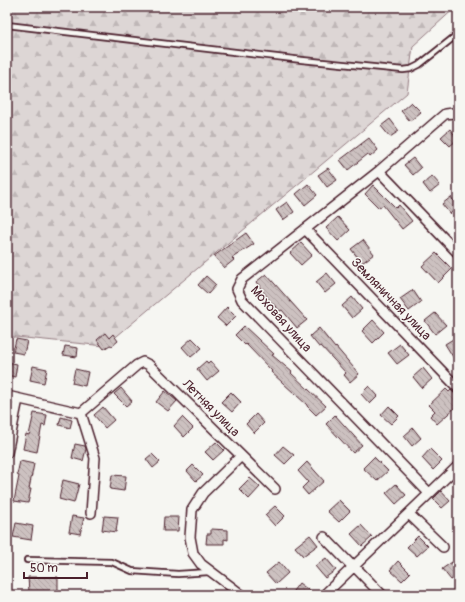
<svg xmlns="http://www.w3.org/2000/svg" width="465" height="602" viewBox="0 0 465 602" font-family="Pangolin,sans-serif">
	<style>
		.forest { fill: url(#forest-firs); stroke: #947a80 }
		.building { fill: url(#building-back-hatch); stroke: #4a1f2b }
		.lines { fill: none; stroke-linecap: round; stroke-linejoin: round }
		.service-casing { stroke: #4a1f2b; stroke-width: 8 }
		.minor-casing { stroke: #4a1f2b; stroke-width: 12 }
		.service { stroke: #f6f6f2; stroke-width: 4.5 }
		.minor { stroke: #f6f6f2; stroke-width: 9 }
		.labels { text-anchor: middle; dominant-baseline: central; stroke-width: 3; stroke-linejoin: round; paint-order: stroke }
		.street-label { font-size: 13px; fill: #4a1f2b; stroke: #f6f6f2 }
	</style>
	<defs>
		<pattern id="forest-firs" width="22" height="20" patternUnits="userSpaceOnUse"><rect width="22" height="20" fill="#ddd6d5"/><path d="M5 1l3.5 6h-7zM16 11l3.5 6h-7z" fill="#bfb7b7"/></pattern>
		<pattern id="building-back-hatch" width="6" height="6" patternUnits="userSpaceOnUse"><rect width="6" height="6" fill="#ccc1c0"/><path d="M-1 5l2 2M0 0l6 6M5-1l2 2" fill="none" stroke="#b1a5a5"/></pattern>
	</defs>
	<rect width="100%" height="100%" fill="#f6f6f2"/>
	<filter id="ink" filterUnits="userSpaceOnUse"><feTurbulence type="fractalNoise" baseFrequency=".025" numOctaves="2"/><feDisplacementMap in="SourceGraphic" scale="8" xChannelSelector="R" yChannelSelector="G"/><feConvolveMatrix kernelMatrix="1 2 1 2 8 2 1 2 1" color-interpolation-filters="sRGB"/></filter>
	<g filter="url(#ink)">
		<path class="forest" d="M7 7H456L413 46 407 93 105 346 15 337 7 338Z"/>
		<path class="building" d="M411 102 421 112 410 121 401 111Z
			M390 119 399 131 390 137 381 126Z
			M450 129 458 139 450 146 441 137Z
			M369 138 378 150 370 157 368 154 348 170 340 160Z
			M413 158 421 168 413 175 404 165Z
			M328 168 337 180 327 187 318 175Z
			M432 176 440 185 430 193 423 184Z
			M308 184 317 195 305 205 296 194Z
			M373 185 396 208 399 205 412 221 402 229 383 205 379 208 365 194Z
			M451 197 458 207 450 214 442 204Z
			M287 202 294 212 283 220 276 210Z
			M338 217 350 230 338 241 326 228Z
			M246 233 254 244 232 258 234 260 224 268 214 256Z
			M363 240 374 254 362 263 351 249Z
			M301 243 312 255 301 265 290 253Z
			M436 253 452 269 438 283 422 266Z
			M327 273 336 284 325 293 316 282Z
			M266 274 307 320 297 328 282 310 280 311 271 302 256 282Z
			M206 276 216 285 208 294 198 285Z
			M413 290 421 302 409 311 400 299Z
			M352 297 362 309 352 318 342 306Z
			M227 307 236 316 226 326 217 318Z
			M435 313 446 325 435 334 425 321Z
			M373 320 384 332 373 343 362 331Z
			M244 326 274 354 272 355 292 372 291 373 326 406 316 415 307 406V405L271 372 272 371 246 344 245 345 235 335Z
			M319 328 335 348 336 347 359 374 350 382 344 375 346 373 321 346 319 347 310 336Z
			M105 333 109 338 113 334 118 341 112 346 110 345 104 349 97 340Z
			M458 336V365L445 344Z
			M192 338 202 348 191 357 182 347Z
			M16 339 27 341 24 354 13 352Z
			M400 344 409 355 397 364 388 353Z
			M65 346 78 348 77 357 63 355Z
			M206 361 208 363 210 361 219 371 207 381 197 369Z
			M7 362 17 364 15 377 7 375Z
			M33 366 47 369 44 383 30 380Z
			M423 368 432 379 422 388 413 377Z
			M75 369 88 372 85 386 72 383Z
			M369 386 378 396 370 404 361 394Z
			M121 388 132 401 126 406 114 394Z
			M446 389 449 392 451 390 458 397V405L437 424 430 416 435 411 429 405Z
			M165 391 177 401 168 411 156 402Z
			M231 392 241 402 232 412 221 402Z
			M389 406 399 416 391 424 381 415Z
			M103 407 114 420 105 428 94 415Z
			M34 413 47 415 45 426 42 425 37 452 23 449 26 434 29 435Z
			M256 414 264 423 254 433 246 424Z
			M335 415 362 445 353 453 326 424Z
			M61 417 72 420 70 428 59 425Z
			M182 417 193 428 184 437 174 426Z
			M413 428 421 438 412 446 404 436Z
			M216 442 224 450 213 460 205 452Z
			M75 444 85 446 86 449 83 461 72 458Z
			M283 446 294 455 285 464 275 455Z
			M430 449 442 461 433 470 422 458Z
			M152 454 160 462 153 468 146 459Z
			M374 457 388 471 377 481 363 468Z
			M20 461 34 464 29 489H31L28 503 14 501 19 476 17 475Z
			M307 462 324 481 308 495 302 488 308 482 298 471Z
			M193 465 203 475 196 481 187 471Z
			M112 475 126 476 124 491 110 489Z
			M250 478 260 487 249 499 239 489Z
			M63 480 79 484 74 503 59 499Z
			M396 484 406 495 396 504 386 493Z
			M441 491 450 501 442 508 433 499Z
			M339 500 350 511 339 522 327 511Z
			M275 506 285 516 275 526 265 515Z
			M72 516 84 518 80 534 69 532Z
			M104 516 118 517 116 532 102 530Z
			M164 517H179L178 531H163Z
			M16 523 33 526 31 540 13 537Z
			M361 525 372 537 362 546 351 534Z
			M211 529 228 530V540L224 539V544H206L207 534H211Z
			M310 535 318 545 303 556 295 547Z
			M418 536 428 546 417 556 407 547Z
			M326 558 336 570 325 578 315 566Z
			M455 560 458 564V575L451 580 442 569Z
			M398 561 410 573 402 581 390 570Z
			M279 562 288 573 276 584 266 573Z
			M28 577H58V592H29Z
			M299 583 315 595H290Z"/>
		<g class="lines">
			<g class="service-casing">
				<path id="service" d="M7 25 302 60 403 70 411 69 419 65 458 34
					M27 560 112 562 132 571 178 574 209 572"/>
			</g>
			<g class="minor-casing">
				<path id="minor" d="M379 171 458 253
					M305 229 458 388
					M7 396 81 413 137 365 143 362 149 365 275 489
					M81 413 95 458 91 513
					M7 453 18 399
					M241 456 203 493 192 510 190 537 193 553 201 564 242 595
					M429 493 242 300 237 289 242 279 379 171 445 114 453 113 458 116
					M409 514 443 547
					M324 537 353 567
					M354 566 382 595
					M324 595 458 466"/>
			</g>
			<use href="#service" class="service"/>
			<use href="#minor" class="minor"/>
		</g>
	</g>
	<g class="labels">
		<g class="street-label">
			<text transform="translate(391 299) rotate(46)">Земляничная улица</text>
			<text transform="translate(281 319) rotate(48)">Моховая улица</text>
			<text transform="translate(211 408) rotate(45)">Летняя улица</text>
		</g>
	</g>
	<rect width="465" height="602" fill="none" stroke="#f6f6f2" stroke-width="24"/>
	<rect x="12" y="12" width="441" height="578" fill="none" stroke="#4a1f2b" stroke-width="1.5" filter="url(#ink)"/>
	<path d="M24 572v6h63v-6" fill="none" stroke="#4a1f2b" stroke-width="2"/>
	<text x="30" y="572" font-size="12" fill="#4a1f2b" stroke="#f6f6f2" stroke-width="3" paint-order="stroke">50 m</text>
</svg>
